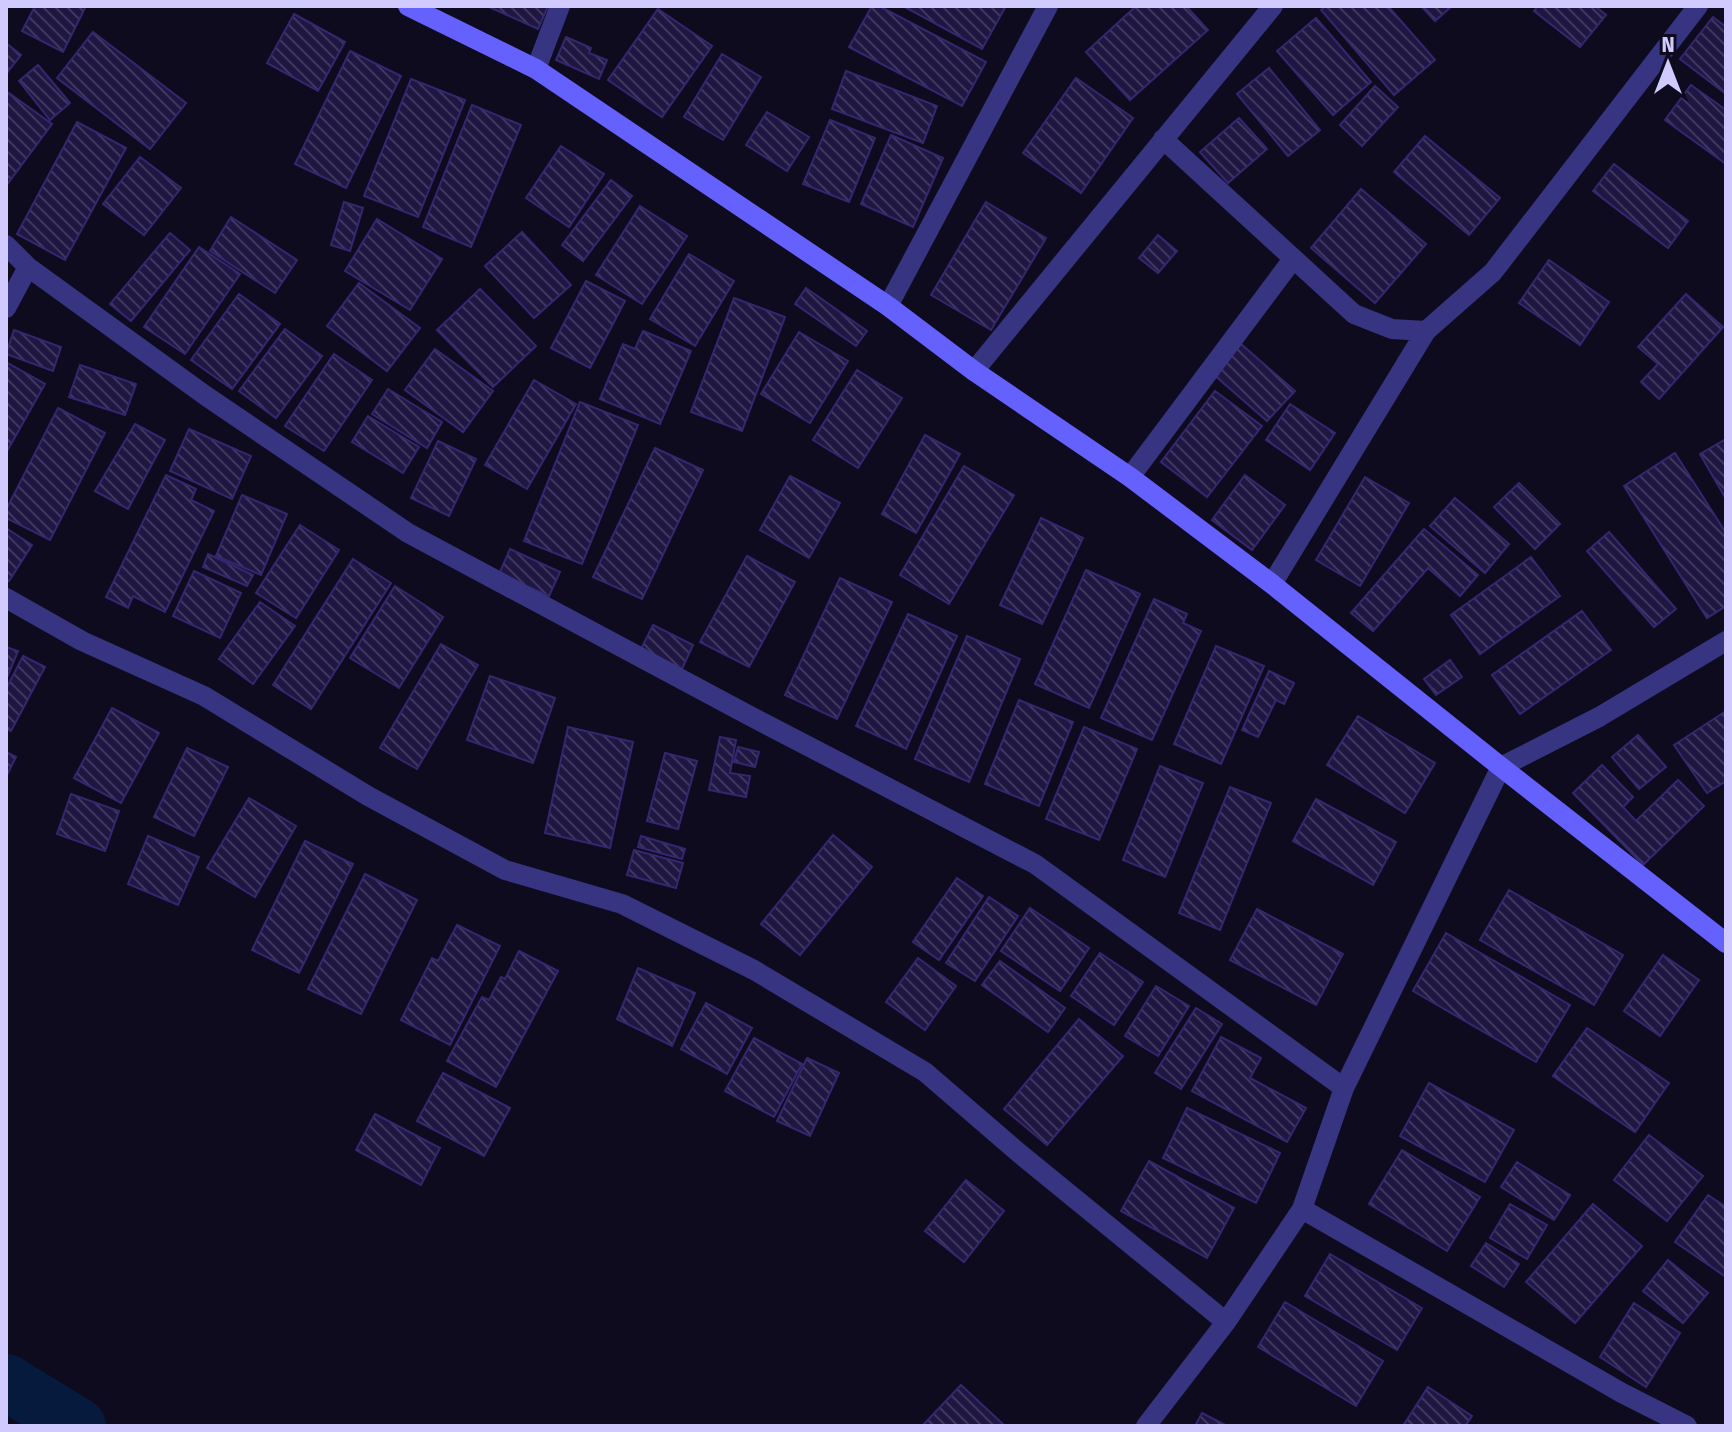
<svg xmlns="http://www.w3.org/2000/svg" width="1732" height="1432" viewBox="0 0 1732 1432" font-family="'Fira Sans Condensed',sans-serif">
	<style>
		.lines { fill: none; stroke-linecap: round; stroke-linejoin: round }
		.river { stroke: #061a3d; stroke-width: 56 }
		.building { fill: url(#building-back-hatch); stroke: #35276f; stroke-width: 2 }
		.street { stroke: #373481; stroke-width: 20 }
		.secondary { stroke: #6561ff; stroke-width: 20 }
	</style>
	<defs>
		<pattern id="building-back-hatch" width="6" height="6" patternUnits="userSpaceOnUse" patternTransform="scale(2)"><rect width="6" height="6" fill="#1f1641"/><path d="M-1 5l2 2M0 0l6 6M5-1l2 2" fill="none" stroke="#3e375e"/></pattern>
	</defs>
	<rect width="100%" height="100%" fill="#0f0b1f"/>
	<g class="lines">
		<path class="river" d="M6 1382 78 1426"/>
	</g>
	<path class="building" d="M35 6H86L63 52 22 31Z
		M487 6H548L538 29Z
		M872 6H879L986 62 962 106 849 47Z
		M903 6H1006L982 49Z
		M1134 6H1186L1208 30 1130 100 1086 52 1135 7Z
		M1326 6H1388L1435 60 1394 95 1321 10Z
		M1421 6H1452L1435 21Z
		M1538 6H1595L1606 15 1580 47 1534 11Z
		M658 9 712 46 662 117 608 80Z
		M294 14 345 42 318 91 267 63Z
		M1713 17 1726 27V94L1680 59Z
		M1316 18 1371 82 1333 115 1277 51Z
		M93 32 186 103 150 149 57 78Z
		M566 37 591 48 589 53 607 60 599 79 556 60Z
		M6 43 21 55 6 74Z
		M350 51 401 76 346 188 295 164Z
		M722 54 761 77 723 140 684 117Z
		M38 65 70 103 50 120 19 81Z
		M1269 68 1320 130 1288 156 1237 94Z
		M846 71 937 106 923 143 832 109Z
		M1076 78 1133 118 1081 193 1023 153Z
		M411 79 465 100 418 217 364 196Z
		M1691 85 1726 110V164L1665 120Z
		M1375 86 1398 107 1362 146 1340 125Z
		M9 93 52 124 6 186V97Z
		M472 105 521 125 471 247 423 227Z
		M767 112 809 137 787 171 746 145Z
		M1239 118 1267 149 1228 183 1200 152Z
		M830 120 875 138 849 202 803 184Z
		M77 122 126 148 65 260 17 234Z
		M891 135 943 158 913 227 861 204Z
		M1425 136 1500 198 1469 235 1394 172Z
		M561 146 604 174 569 227 526 198Z
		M140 157 181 188 144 235 103 204Z
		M1614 164 1688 221 1668 248 1593 191Z
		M611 180 632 196 583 261 562 245Z
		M1361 189 1426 244 1375 303 1311 248Z
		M344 202 363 208 350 251 331 245Z
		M986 202 1046 238 991 330 931 295Z
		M640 206 687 236 642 304 596 275Z
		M231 217 297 260 275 293 210 251Z
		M377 219 442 259 410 310 345 271Z
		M522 232 571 285 534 318 485 266Z
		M170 233 190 250 131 321 110 304Z
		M1158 235 1177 251 1158 273 1139 258Z
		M199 247 240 274 185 354 144 327Z
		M689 254 734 281 695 346 650 319Z
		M1549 260 1609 302 1580 345 1519 303Z
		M586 281 625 301 590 368 551 348Z
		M359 283 420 328 387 371 327 326Z
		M806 288 867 331 856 346 795 304Z
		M480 289 536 346 493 387 437 330Z
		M239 294 280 324 232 389 191 360Z
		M1686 294 1723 327 1659 399 1641 382 1658 364 1638 347Z
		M734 298 785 317 742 431 691 412Z
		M285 329 322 356 276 418 239 391Z
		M14 330 61 347 53 371 6 354Z
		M643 331 691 351 660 424 600 399 623 344 635 349Z
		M799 332 848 361 810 423 761 394Z
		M1241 344 1295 391 1267 421 1214 375Z
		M435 349 493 391 463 432 405 390Z
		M334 354 372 380 324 451 285 426Z
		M6 362 45 384 6 453Z
		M80 365 136 384 125 415 69 397Z
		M857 370 902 398 858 468 813 440Z
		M534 380 576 404 527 489 485 465Z
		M388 389 442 422 427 448 372 414Z
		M1215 391 1262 426 1207 497 1161 462Z
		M580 402 638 425 582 564 524 541Z
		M1290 404 1335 433 1310 470 1266 440Z
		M58 408 105 433 50 540 6 518V510Z
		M368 416 419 447 403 473 352 442Z
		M135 424 165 440 128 509 95 491Z
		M189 429 251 456 232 499 170 471Z
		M925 435 960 454 916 533 882 514Z
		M1726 439V499L1700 454Z
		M438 441 476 459 449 516 411 498Z
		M655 448 703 470 642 599 593 577Z
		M1675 453 1726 533V606L1707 618 1624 486Z
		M964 466 1014 495 949 604 900 575Z
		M166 475 196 489 191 500 214 511 165 612 133 596 128 608 106 597Z
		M1245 475 1285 505 1252 550 1212 520Z
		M790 476 840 503 809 558 760 530Z
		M1365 477 1409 503 1360 586 1316 560Z
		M1519 483 1560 524 1535 549 1494 507Z
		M242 495 287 514 261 575 216 556Z
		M1455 498 1509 544 1485 573 1430 526Z
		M1041 518 1083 538 1042 624 1000 605Z
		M300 525 339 550 296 618 256 593Z
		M6 528 32 545 9 581 6 579Z
		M1424 529 1478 575 1460 596 1428 568 1373 631 1351 613Z
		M1609 532 1676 609 1654 627 1587 551Z
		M510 549 560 572 549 596 499 574Z
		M208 554 253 575 247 586 203 567Z
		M747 556 795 582 749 667 700 642Z
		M1531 557 1560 596 1480 654 1451 615Z
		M353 559 391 583 311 709 273 685Z
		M1086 570 1140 594 1089 708 1035 684Z
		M194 571 241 593 220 638 173 616Z
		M840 578 892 602 837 719 785 695Z
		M395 586 443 617 399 688 350 658Z
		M1154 599 1187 614 1183 623 1201 631 1152 740 1101 718Z
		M260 602 295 626 253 684 219 659Z
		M1582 611 1611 650 1520 714 1492 675Z
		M908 614 957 636 906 749 856 726Z
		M653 625 693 645 682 669 641 649Z
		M967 636 1020 659 969 782 915 759Z
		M441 644 478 665 417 769 380 748Z
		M1216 646 1264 666 1221 764 1174 744Z
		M6 647 18 651 6 680Z
		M23 656 45 667 11 731 6 729V689Z
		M1450 660 1462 677 1436 695 1424 679Z
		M1269 671 1294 683 1284 704 1276 700 1258 737 1242 730Z
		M490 676 555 698 533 763 467 740Z
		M1019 700 1073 722 1039 806 985 784Z
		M112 708 159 733 121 803 74 778Z
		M1726 711V781L1707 793 1674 745Z
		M1358 716 1435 763 1405 813 1327 765Z
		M568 727 633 742 610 848 545 833Z
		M1084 727 1137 749 1099 840 1046 819Z
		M1638 735 1666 767 1639 789 1612 757Z
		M720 737 736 740 730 773 750 776 746 797 709 790Z
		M738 747 759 752 755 767 734 762Z
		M187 748 228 767 194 836 154 817Z
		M6 752 16 757 6 777Z
		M665 753 697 761 678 829 647 821Z
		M1602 765 1633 797 1623 807 1636 821 1678 780 1704 806 1643 865 1573 793Z
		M1160 766 1203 783 1165 877 1123 860Z
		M1230 787 1271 803 1220 930 1179 913Z
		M71 794 119 811 105 851 57 834Z
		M249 798 296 826 255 897 207 868Z
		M1316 799 1396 842 1373 885 1293 841Z
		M833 835 872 867 800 955 761 924Z
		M148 836 199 857 178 905 128 884Z
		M641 836 685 849 682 859 638 847Z
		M305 841 353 864 299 973 252 950Z
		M634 850 683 863 676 888 627 875Z
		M365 874 417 900 361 1014 308 989Z
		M957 878 983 896 939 960 913 942Z
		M1509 890 1623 955 1594 1005 1480 940Z
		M989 897 1018 916 975 981 946 963Z
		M1030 908 1089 948 1060 991 1001 951Z
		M1257 909 1343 954 1316 1005 1230 960Z
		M457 925 500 946 450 1045 401 1020 432 958 438 961Z
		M1446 933 1570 1005 1536 1062 1413 991Z
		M519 951 558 971 496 1087 447 1061 482 997 489 1000 501 977 505 979Z
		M1100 953 1143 982 1114 1025 1071 996Z
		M1663 955 1699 980 1660 1036 1624 1011Z
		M918 958 956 986 925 1030 886 1002Z
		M1000 961 1065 1008 1048 1032 982 985Z
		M638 968 695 993 672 1046 617 1019Z
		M1156 986 1189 1006 1158 1056 1125 1036Z
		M706 1003 752 1028 727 1074 681 1049Z
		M1196 1008 1222 1024 1181 1089 1155 1073Z
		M1079 1019 1123 1056 1047 1145 1004 1109Z
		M1587 1028 1669 1083 1635 1132 1553 1076Z
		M1221 1037 1261 1058 1250 1078 1306 1108 1287 1142 1192 1091Z
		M754 1038 802 1064 774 1117 725 1091Z
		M807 1058 839 1073 810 1136 777 1121Z
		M443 1073 510 1108 484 1156 417 1121Z
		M1429 1083 1514 1130 1485 1182 1400 1136Z
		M1187 1108 1280 1153 1256 1203 1163 1158Z
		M375 1114 440 1148 421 1185 356 1150Z
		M1649 1135 1703 1176 1667 1221 1614 1180Z
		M1402 1150 1480 1197 1447 1251 1369 1204Z
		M1149 1161 1234 1208 1207 1258 1121 1211Z
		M1517 1162 1570 1195 1554 1220 1501 1187Z
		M966 1180 1004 1211 964 1262 925 1231Z
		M1708 1195 1726 1207V1277L1675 1242Z
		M1510 1204 1547 1225 1527 1259 1490 1238Z
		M1593 1204 1642 1246 1575 1323 1526 1282Z
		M1486 1243 1519 1264 1504 1287 1471 1266Z
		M1330 1254 1422 1308 1397 1350 1305 1296Z
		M1668 1260 1708 1293 1683 1323 1643 1291Z
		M1285 1302 1383 1361 1356 1406 1258 1347Z
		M1634 1303 1680 1333 1646 1387 1600 1357Z
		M961 1385 1005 1426H922Z
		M1428 1387 1472 1416 1465 1426H1403Z
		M1202 1413 1227 1426H1195Z"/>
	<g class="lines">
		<path class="street" d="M536 69 560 6
			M1163 139 1354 314 1392 329 1426 331 1493 272 1698 6
			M6 245 28 267 206 396 408 533 752 717 1035 864 1344 1088
			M888 306 1048 6
			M6 308 28 267
			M974 371 1273 6
			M1130 477 1293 259
			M1272 584 1426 331
			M6 598 82 641 204 696 368 796 505 870 622 904 754 970 925 1072 1019 1153 1226 1322
			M1302 1209 1622 1393 1687 1426
			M1146 1426 1226 1322 1302 1209 1344 1088 1501 767 1599 717 1726 641"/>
		<path class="secondary" d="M408 6 536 69 888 306 974 371 1130 477 1272 584 1501 767 1726 943"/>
	</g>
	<rect width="1732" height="1432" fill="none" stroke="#d0caff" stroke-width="16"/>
	<g transform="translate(1668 64)" stroke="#0f0b1f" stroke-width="6" paint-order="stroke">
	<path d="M0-6L14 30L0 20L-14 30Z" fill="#d0caff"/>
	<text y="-12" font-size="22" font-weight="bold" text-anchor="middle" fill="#d0caff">N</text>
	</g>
</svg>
